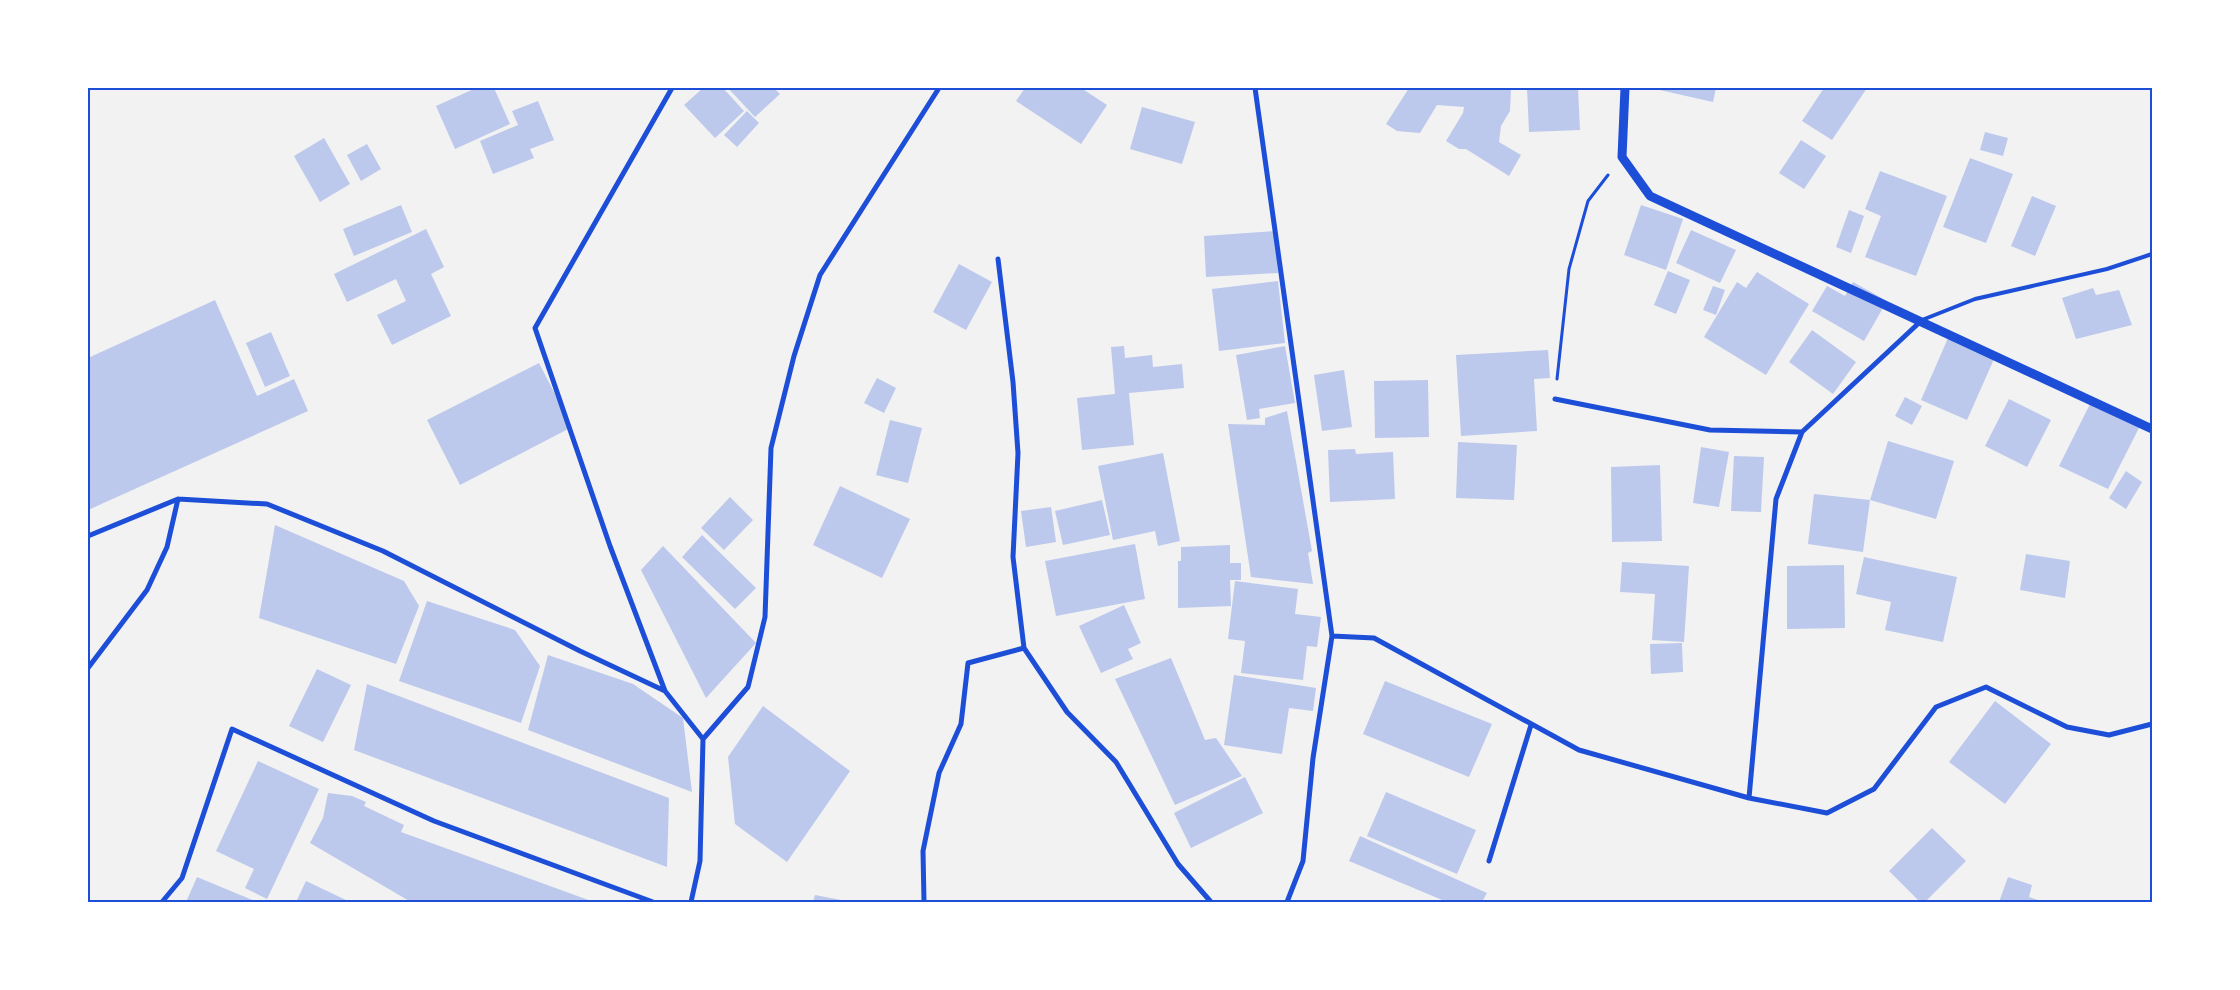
<svg xmlns="http://www.w3.org/2000/svg" width="2240" height="990" viewBox="0 0 2240 990" font-family="Signika,sans-serif">
	<style>
		.building { fill: #bdc9ec }
		.lines { fill: none; stroke-linecap: round; stroke-linejoin: round }
		.path { stroke: #1d4ed8; stroke-width: 3 }
		.service { stroke: #1d4ed8; stroke-width: 4 }
		.minor { stroke: #1d4ed8; stroke-width: 5 }
		.tertiary { stroke: #1d4ed8; stroke-width: 9 }
		.neatline { fill: none; stroke: #1d4ed8; stroke-width: 2 }
	</style>
	<rect width="100%" height="100%" fill="#f2f2f2"/>
	<path class="building" d="M476 88H494L510 124 455 149 436 106Z
		M703 88H723L744 111 715 138 684 105Z
		M728 88H774L780 94 755 117Z
		M1025 88H1081L1107 105 1081 144 1016 101Z
		M1409 88H1511L1510 111 1501 126 1499 142 1521 155 1509 176 1466 149H1459L1446 141 1463 113 1464 107 1437 105 1420 133 1397 131 1386 124Z
		M1527 88H1578L1580 130 1529 132Z
		M1651 88H1716L1713 102Z
		M1824 88H1867L1832 140 1802 121Z
		M538 101 554 140 530 149 534 158 493 174 480 141 518 125 512 111Z
		M1142 107 1195 122 1182 164 1130 149Z
		M747 111 759 123 737 147 724 135Z
		M1985 132 2008 138 2003 156 1980 150Z
		M324 138 350 184 320 202 294 156Z
		M1801 140 1826 156 1804 189 1779 173Z
		M367 144 381 169 361 181 347 155Z
		M1970 158 2013 174 1986 243 1943 227Z
		M1880 171 1947 196 1916 276 1865 257 1881 216 1865 209Z
		M2032 196 2056 206 2035 256 2011 246Z
		M401 205 412 232 354 256 343 229Z
		M1641 205 1683 219 1666 270 1624 255Z
		M1849 210 1864 216 1851 253 1836 247Z
		M426 229 444 267 431 274 451 316 392 345 377 315 406 301 396 279 347 302 334 274Z
		M1691 230 1736 250 1720 283 1676 263Z
		M1276 231 1278 273 1206 277 1204 236Z
		M959 264 992 282 966 330 933 312Z
		M1668 271 1690 280 1676 314 1654 305Z
		M1757 272 1809 304 1766 375 1704 337 1737 282 1746 288Z
		M1278 281 1285 343 1219 351 1212 289Z
		M1853 282 1887 301 1864 341 1812 311 1827 286 1845 296Z
		M1713 286 1725 290 1716 315 1703 310Z
		M2093 288 2096 295 2119 290 2132 325 2076 339 2062 298Z
		M215 300 257 396 294 379 308 411 88 510V358Z
		M1812 330 1856 362 1833 394 1789 362Z
		M271 332 290 376 265 387 246 343Z
		M1948 338 1994 359 1967 420 1921 400Z
		M1124 346 1125 358 1152 355 1153 367 1182 364 1184 388 1129 393 1134 445 1082 450 1077 398 1115 394 1111 347Z
		M1285 346 1295 403 1259 409 1260 418 1247 420 1236 355Z
		M1548 350 1550 378 1534 379 1537 431 1461 436 1456 355Z
		M539 363 572 427 460 485 427 420Z
		M1344 370 1352 427 1322 431 1314 375Z
		M877 378 896 388 884 413 864 403Z
		M1428 380 1429 437 1375 438 1374 381Z
		M1905 397 1922 406 1912 425 1895 416Z
		M2093 398 2142 422 2108 489 2059 466Z
		M2009 399 2051 420 2027 467 1985 446Z
		M1287 411 1312 551 1308 553 1313 584 1251 577 1228 424 1265 425V418Z
		M890 420 922 428 908 483 876 475Z
		M1888 441 1954 461 1936 519 1870 500Z
		M1458 442 1517 445 1514 500 1456 498Z
		M1701 447 1729 452 1719 507 1693 503Z
		M1355 449 1356 454 1393 452 1395 499 1330 502 1328 450Z
		M1163 453 1180 541 1158 546 1155 531 1113 540 1098 466Z
		M1734 456 1764 457 1761 512 1731 511Z
		M1660 465 1662 541 1612 542 1611 467Z
		M2126 471 2142 482 2126 509 2109 498Z
		M840 486 910 519 882 578 813 545Z
		M1814 494 1870 500 1863 552 1808 544Z
		M730 497 753 520 724 550 701 528Z
		M1102 500 1110 535 1063 545 1055 511Z
		M1051 507 1056 542 1026 547 1021 511Z
		M275 525 404 581 419 606 396 664 259 618Z
		M702 535 756 588 735 609 682 557Z
		M1135 544 1145 599 1056 616 1045 561Z
		M1230 545V563H1241V580H1230L1231 606 1178 608V561H1181V547Z
		M663 546 756 643 706 698 641 570Z
		M2026 554 2070 561 2065 598 2020 590Z
		M1864 557 1957 577 1943 642 1885 630 1891 602 1856 594Z
		M1622 562 1689 566 1684 642 1652 640 1655 594 1620 592Z
		M1844 565 1845 628 1787 629V566Z
		M1235 581 1298 589 1295 614 1321 617 1317 647 1307 646 1303 680 1241 673 1245 641 1228 639Z
		M427 601 515 630 540 666 521 723 399 681Z
		M1124 605 1141 643 1128 649 1133 659 1101 673 1079 626Z
		M1682 643 1683 672 1651 674 1650 644Z
		M548 655 633 684 683 718 692 792 528 730Z
		M1171 658 1205 740 1216 738 1242 776 1175 805 1115 679Z
		M317 669 351 685 323 742 289 726Z
		M1234 675 1316 688 1313 711 1289 708 1282 754 1224 745Z
		M1385 681 1492 724 1469 777 1363 734Z
		M367 684 669 798 667 867 354 750Z
		M1995 701 2051 744 2005 804 1949 762Z
		M763 706 850 771 787 862 735 824 728 757Z
		M258 761 319 789 267 899 245 888 254 869 216 851Z
		M1245 777 1263 813 1191 848 1174 813Z
		M1386 792 1476 830 1457 874 1367 836Z
		M328 793 352 796 366 802 364 806 404 825 401 832 594 902H411L310 843 323 818Z
		M1932 828 1966 861 1925 902H1920L1889 871Z
		M1360 836 1487 893 1482 902H1447L1349 861Z
		M197 877 257 902H186Z
		M2008 877 2032 885 2029 897 2044 902H1999Z
		M306 881 346 900 345 902H296Z
		M815 895 852 902H813Z"/>
	<g class="lines">
		<path class="path" d="M1557 379 1569 269 1588 201 1608 175"/>
		<path class="service" d="M1922 320 1975 299 2107 269 2152 254"/>
		<path class="minor" d="M672 88 535 328 610 546 665 691 703 739 700 861 691 902
			M1255 88 1332 636
			M998 259 1013 382 1018 453 1013 557 1024 648
			M1555 399 1710 430 1802 432 1921 321
			M88 536 178 499 267 504 383 551 580 651 665 691
			M88 668 147 590 167 547 178 499
			M703 739 748 687 765 617 771 448 794 356 820 275 939 88
			M1749 798 1776 499 1802 432
			M1489 861 1531 725
			M162 902 182 878 232 729 434 821 653 902
			M924 902 923 851 939 773 961 724 968 663 1024 648 1067 712 1116 762 1178 864 1211 902
			M1287 902 1303 861 1313 758 1332 636 1374 638 1579 750 1749 798 1827 813 1874 789 1936 707 1986 687 2067 727 2109 735 2152 724"/>
		<path class="tertiary" d="M1625 88 1622 157 1650 196 2152 429"/>
	</g>
	<rect width="2240" height="990" fill="none" stroke="#ffffff" stroke-width="178"/>
	<rect x="89" y="89" width="2062" height="812" class="neatline"/>
</svg>
